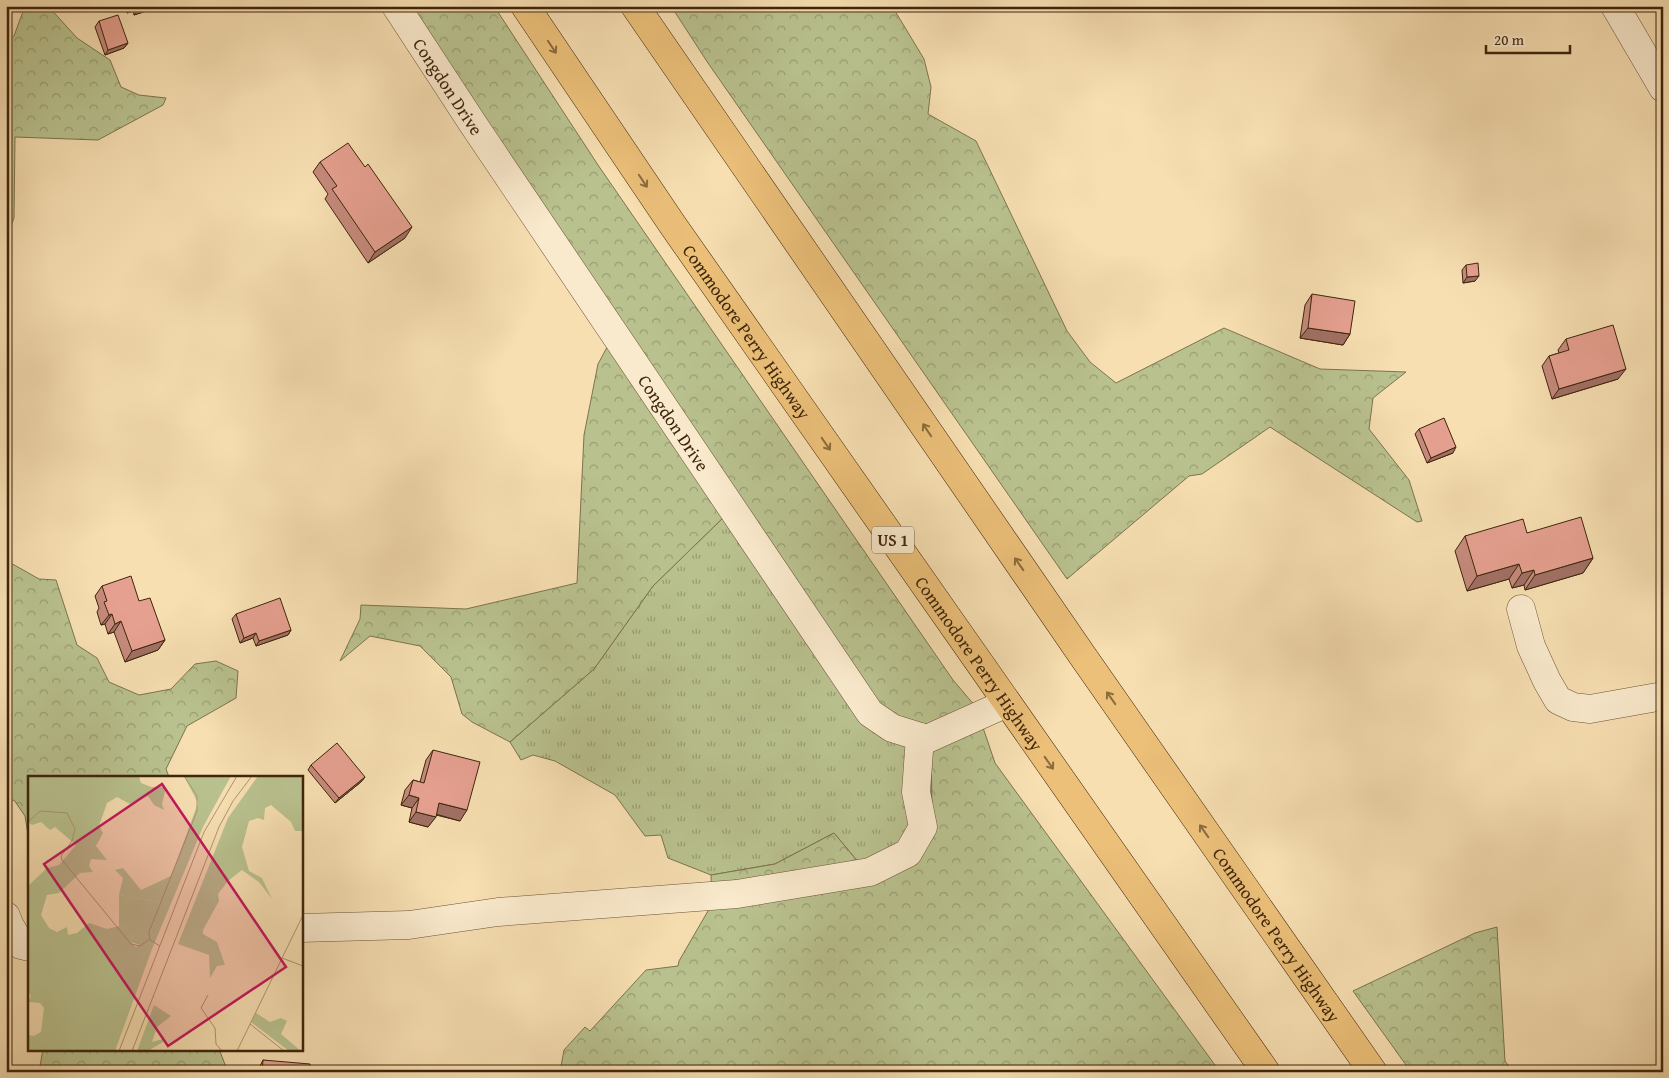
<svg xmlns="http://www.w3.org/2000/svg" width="1669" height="1078" viewBox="0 0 1669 1078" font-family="'Gentium Book Plus',serif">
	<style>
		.grass { fill: url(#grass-tufts); stroke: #7c744d }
		.forest { fill: url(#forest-crowns); stroke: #7c744d }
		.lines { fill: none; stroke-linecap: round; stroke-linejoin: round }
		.minor-casing { stroke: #6c5435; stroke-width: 29 }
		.highway-casing { stroke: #3e250b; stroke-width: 29 }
		.minor { stroke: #faeacd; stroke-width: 28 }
		.highway { stroke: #ecc079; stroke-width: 28 }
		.wall { fill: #c68a7c; stroke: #3e250b }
		.shaded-wall { fill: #a17065; stroke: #3e250b }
		.building { fill: #e6a090; stroke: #3e250b }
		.oneway { stroke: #8c6b3c }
		.labels { text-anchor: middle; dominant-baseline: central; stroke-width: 4.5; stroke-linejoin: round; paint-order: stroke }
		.shield { fill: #faeacd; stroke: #766045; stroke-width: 1 }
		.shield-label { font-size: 16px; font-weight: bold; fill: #3e250b }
		.street-label { font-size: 18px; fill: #3e250b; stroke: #faeacd }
		.inset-road { fill: none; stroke: #ad956f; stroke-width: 1 }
		.view { fill: #c2185b; fill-opacity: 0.15; stroke: #c2185b; stroke-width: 2.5 }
		.inset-edge { fill: none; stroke: #3e250b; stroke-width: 2.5 }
	</style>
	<defs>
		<pattern id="grass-tufts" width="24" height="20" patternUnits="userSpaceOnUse" patternTransform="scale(1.25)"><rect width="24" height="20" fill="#b9c28f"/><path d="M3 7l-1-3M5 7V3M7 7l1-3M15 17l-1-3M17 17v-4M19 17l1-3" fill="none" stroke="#989d73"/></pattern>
		<pattern id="forest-crowns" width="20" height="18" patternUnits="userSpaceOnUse" patternTransform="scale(1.25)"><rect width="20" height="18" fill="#b9c28f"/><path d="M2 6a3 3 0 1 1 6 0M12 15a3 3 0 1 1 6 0" fill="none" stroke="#989d73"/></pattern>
	</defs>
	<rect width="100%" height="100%" fill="#f7dfb2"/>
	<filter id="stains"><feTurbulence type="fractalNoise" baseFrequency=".004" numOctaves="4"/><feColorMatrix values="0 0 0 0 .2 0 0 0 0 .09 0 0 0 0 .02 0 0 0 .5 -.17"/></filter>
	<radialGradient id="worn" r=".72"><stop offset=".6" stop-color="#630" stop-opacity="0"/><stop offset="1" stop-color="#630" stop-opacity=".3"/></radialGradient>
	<path class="grass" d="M729 512 931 745 932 806 910 858 859 863 834 833 775 864 711 875 668 858 661 835 645 836 615 795 555 761 533 755 521 760 510 742 594 669 653 586Z"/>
	<path class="forest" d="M25 6H48L77 38 110 60 121 87 139 95 166 98 163 105 98 140 15 137 14 218 6 241V42L14 36Z
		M395 6H494L598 165 953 680 976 707 995 763 1220 1072H560L564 1050 585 1027 590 1031 646 970 678 966 679 961 712 904 711 875 775 864 834 833 859 863 893 875 932 807 931 745 877 716 729 512 653 586 594 669 510 742 472 722 462 714 451 677 420 646 370 636 340 661 360 619 361 605 466 609 577 583 584 435 598 364 612 338Z
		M671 6H892L924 59 931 87 928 114 976 141 1067 331 1090 362 1116 383 1224 328 1320 369 1406 372 1373 398 1369 429 1409 480 1422 521 1417 522 1270 427 1202 474 1189 476 1067 579 708 63Z
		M9 562 39 579 56 580 77 645 97 658 109 682 139 695 171 689 195 664 216 661 238 671 236 698 187 726 166 769 169 777H29V841L25 816 14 800 6 802V564Z
		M1497 927 1505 1061 1513 1072H1411L1353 991 1475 933Z
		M43 1049H219L228 1072H39Z"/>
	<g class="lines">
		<g class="minor-casing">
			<g id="minor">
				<path id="s1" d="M396 6 473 124 870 713 892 728 927 739 1007 703"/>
				<path d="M1615 6 1663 88"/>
				<path d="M1521 609 1531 646 1547 681 1558 700 1573 707 1590 709 1663 696"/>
				<path d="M6 916 9 924 21 945 29 947"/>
				<path d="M301 928 409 925 498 912 737 894 870 872 908 853 923 827 916 792 920 737"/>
			</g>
		</g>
		<g class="highway-casing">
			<g id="highway">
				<path id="s2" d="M525 6 672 224 1266 1072"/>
				<path id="s3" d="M635 6 1082 655 1373 1072"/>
			</g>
		</g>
		<use href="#minor" class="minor"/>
		<use href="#highway" class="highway"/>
	</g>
	<path class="wall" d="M125 6H162L134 15 133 11 127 13Z
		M99 21 128 43 124 48 105 55 95 27Z
		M320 162 405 238 368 263 325 199 328 194 313 172Z
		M1466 265 1475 281 1463 283 1462 270Z
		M1312 294 1350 334 1343 345 1300 338 1305 305Z
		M1566 339 1618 379 1552 399 1542 366 1549 356 1559 353 1558 350Z
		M1419 429 1453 453 1427 463 1415 434Z
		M1527 533 1593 558 1583 573 1525 590 1524 585 1512 588 1509 579 1467 591 1455 551 1465 536Z
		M102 586 139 601 165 640 158 650 125 662 114 632 108 634 105 624 101 625 97 612 99 608 95 596Z
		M236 614 291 630 288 635 256 646 253 638 240 643 232 619Z
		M433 750 460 821 436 815 428 827 409 822 412 808 401 805 405 790 413 780 420 782 426 760Z
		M311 765 365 777 361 782 335 803 308 770Z
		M263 1060 310 1072H259L260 1066Z"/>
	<path class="shaded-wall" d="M132 6H137L133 11 127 13Z
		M141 6H162L134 15Z
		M128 43 124 48 105 55 108 50Z
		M412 227 405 238 368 263 375 252Z
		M1479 276 1475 281 1463 283 1467 277Z
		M1308 328 1350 334 1343 345 1300 338Z
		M1626 369 1618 379 1552 399 1559 389Z
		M1456 447 1453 453 1427 463 1431 458Z
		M1593 558 1583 573 1525 590 1535 575Z
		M1519 564 1509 579 1467 591 1477 576Z
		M1534 570 1524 585 1512 588 1522 573Z
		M112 614 105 624 101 625 109 615Z
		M121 621 114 632 108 634 115 624Z
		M291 630 288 635 256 646 259 641Z
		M256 633 253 638 240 643 244 638Z
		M165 640 158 650 125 662 132 651Z
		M365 777 361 782 335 803 339 798Z
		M409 795 419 798 412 808 401 805Z
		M439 803 467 810 460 821 432 813Z
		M416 812 436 817 428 827 409 822Z"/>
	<path class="building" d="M118 15 128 43 108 50 99 21Z
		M348 143 365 167 368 164 412 227 375 252 332 189 337 186 320 162Z
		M1478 263 1479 276 1467 277 1466 265Z
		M1312 294 1355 301 1350 334 1308 328Z
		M1613 325 1626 369 1559 389 1549 356 1569 350 1566 339Z
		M1444 418 1456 447 1431 458 1419 429Z
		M1581 517 1593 558 1535 575 1534 570 1522 573 1519 564 1477 576 1465 536 1523 519 1527 533Z
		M131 576 139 601 150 598 165 640 132 651 121 621 115 624 112 614 109 615 104 602 107 601 102 586Z
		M280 598 291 630 259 641 256 633 244 638 236 614Z
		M337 743 365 777 339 798 311 765Z
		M433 750 480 762 467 810 439 803 436 817 416 812 419 798 409 795 413 780 424 783Z
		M263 1060 310 1064V1072H262Z"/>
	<defs><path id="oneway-shaft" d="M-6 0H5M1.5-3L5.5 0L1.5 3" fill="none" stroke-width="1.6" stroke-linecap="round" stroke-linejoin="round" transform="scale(1.25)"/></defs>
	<g class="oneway">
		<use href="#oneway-shaft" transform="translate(552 47) rotate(56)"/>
		<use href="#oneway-shaft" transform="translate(643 181) rotate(56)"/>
		<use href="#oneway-shaft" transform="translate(927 430) rotate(-124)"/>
		<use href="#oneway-shaft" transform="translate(826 444) rotate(55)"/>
		<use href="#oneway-shaft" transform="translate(1019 564) rotate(-125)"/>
		<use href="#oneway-shaft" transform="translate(1111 698) rotate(-125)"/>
		<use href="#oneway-shaft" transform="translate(1049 763) rotate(55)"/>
		<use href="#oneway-shaft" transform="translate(1204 831) rotate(-125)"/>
	</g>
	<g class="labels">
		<rect class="shield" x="872" y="526.5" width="42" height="27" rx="4"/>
		<g class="shield-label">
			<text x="893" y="540">US 1</text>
		</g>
		<g class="street-label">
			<text stroke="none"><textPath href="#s1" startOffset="96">Congdon Drive</textPath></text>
			<text stroke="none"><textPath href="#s2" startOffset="394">Commodore Perry Highway</textPath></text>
			<text stroke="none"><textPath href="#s1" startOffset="501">Congdon Drive</textPath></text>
			<text stroke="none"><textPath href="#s2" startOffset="799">Commodore Perry Highway</textPath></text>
			<text stroke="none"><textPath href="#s3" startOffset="1129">Commodore Perry Highway</textPath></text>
		</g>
	</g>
	<g transform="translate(28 776)">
		<rect width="275" height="275" fill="#f7dfb2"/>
		<path d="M91 119 132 126 121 161 115 170 103 166 105 161 91 150Z" fill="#b9c28f"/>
		<path d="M0 0H111L113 7 123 11H138L134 28 136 34 126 29 120 20 102 28 89 21 79 27 71 50 75 57 68 70 79 84 63 83 61 90 65 96 52 97 31 117 19 119 13 139 21 152 29 156 39 151 40 159 49 157 61 147 79 153 91 150 105 161 103 166 108 171 121 161 132 126 91 119 95 102 87 94 95 92 113 114 143 100 170 27 156 0H203L175 51 124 173 87 275H0V259L6 260 13 256 16 232 12 227 0 226 3 220 0 216V110L19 92 31 89 48 69 27 51 22 54 13 46 4 49 0 46ZM230 0H275V55H267L263 46 243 29 237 32 236 44 230 42 221 45 214 71 221 95 234 102 244 123 231 106 214 94 200 105 190 118 191 125 175 154V158L189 166 197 189 189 190 182 202 181 179 150 168 200 42ZM126 229 143 240 129 251 124 266 135 263V266L120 275H109ZM228 237 242 246 253 242 259 245 253 258 273 275H261L223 246Z" fill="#b9c28f"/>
		<path class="inset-road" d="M0 46 12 35 39 37 47 53 44 65 33 80 34 84 103 168 112 170 122 163M132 170 122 164 121 156 169 35V20L156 0M254 182 275 190M180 219 173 232 187 252 188 268 194 275M222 248 256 275M91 275 176 56 209 0M104 275 191 51 205 25 224 0M209 275 275 139"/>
		<path class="view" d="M134 8 258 191 140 270 16 88Z"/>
		<rect width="275" height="275" class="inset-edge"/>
	</g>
	<rect width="1669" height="1078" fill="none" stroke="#f7dfb2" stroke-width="25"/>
	<rect x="8" y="8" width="1654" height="1063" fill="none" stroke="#3e250b" stroke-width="2.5"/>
	<rect x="12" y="12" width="1644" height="1053" fill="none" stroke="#3e250b"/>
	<path d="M1486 45v8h84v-8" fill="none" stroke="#3e250b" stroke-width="2.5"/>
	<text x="1494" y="45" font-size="15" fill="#3e250b" stroke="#faeacd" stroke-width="4" paint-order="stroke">20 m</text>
	<rect width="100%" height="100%" filter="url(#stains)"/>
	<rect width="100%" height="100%" fill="url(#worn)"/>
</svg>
